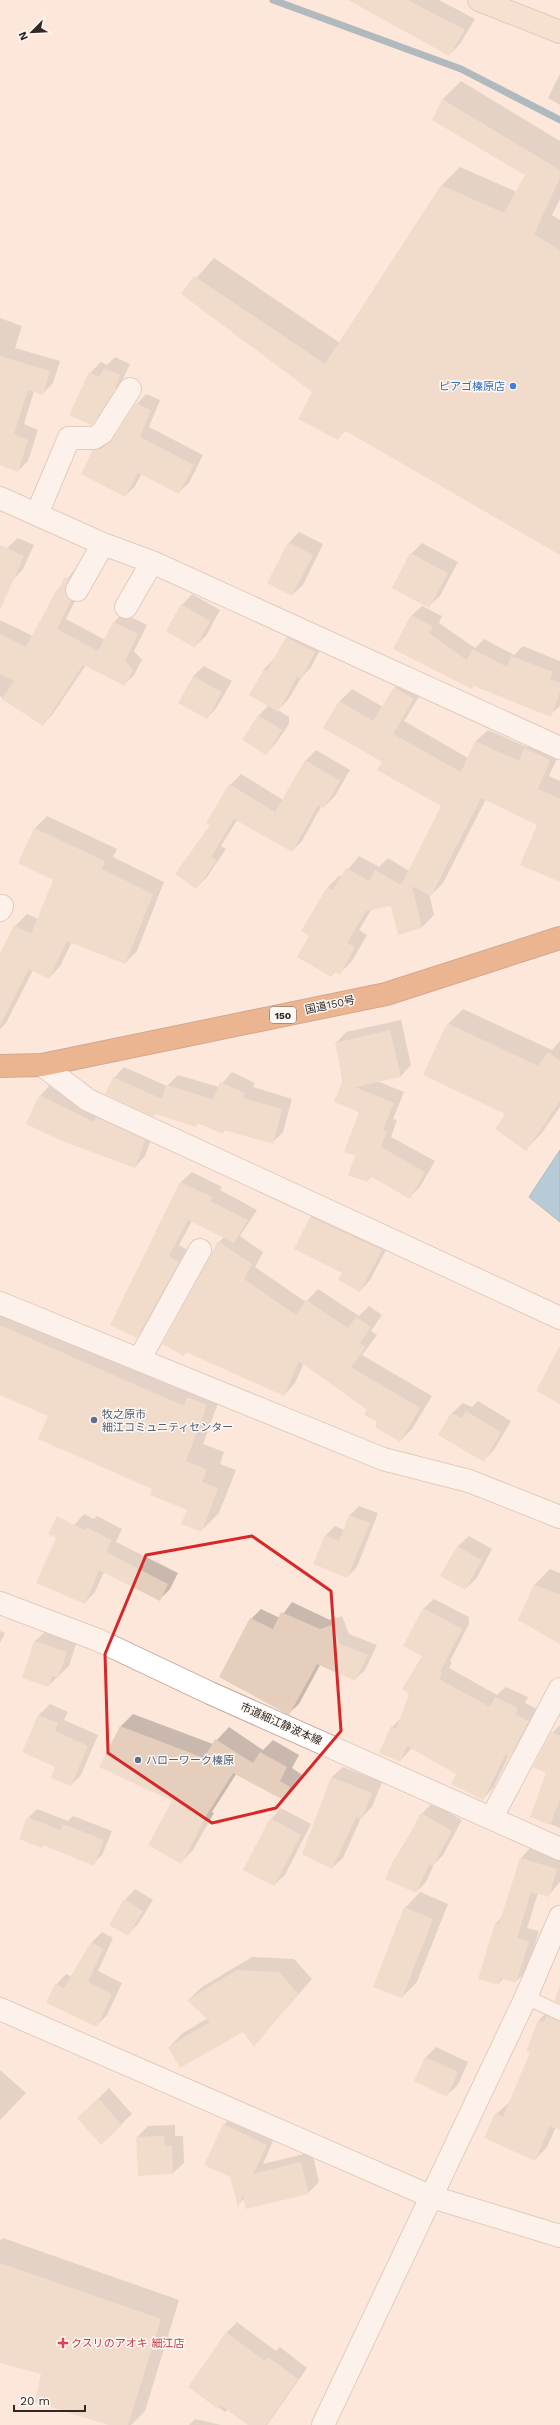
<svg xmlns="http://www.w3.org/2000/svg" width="560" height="2425" viewBox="0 0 560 2425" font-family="'Work Sans','Noto Sans JP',sans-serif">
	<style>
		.water { fill: #63a8ce; stroke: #54829a }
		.shadow { fill: #0003; fill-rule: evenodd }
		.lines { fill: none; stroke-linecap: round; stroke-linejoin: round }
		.stream { stroke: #54829a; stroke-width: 7 }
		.building { fill: #e5cebb }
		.lane-casing { stroke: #c3aa9a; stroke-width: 16 }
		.street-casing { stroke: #c3aa9a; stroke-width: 24 }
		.secondary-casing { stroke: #c3aa9a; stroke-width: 24 }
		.highway-casing { stroke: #9d5d31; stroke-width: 24 }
		.lane { stroke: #fff; stroke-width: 14 }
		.street { stroke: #fff; stroke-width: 22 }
		.secondary { stroke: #f3d7c4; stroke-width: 22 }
		.highway { stroke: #d77939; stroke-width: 22 }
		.marked { fill: none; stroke: #d62828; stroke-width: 3; stroke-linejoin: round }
		.shop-dot { fill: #3f7fe0; stroke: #fdf8f4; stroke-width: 1.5 }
		.service-dot { fill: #5c6f8a; stroke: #fdf8f4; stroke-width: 1.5 }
		.health-dot { fill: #e0444e; stroke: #fdf8f4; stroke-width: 1.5 }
		.labels { text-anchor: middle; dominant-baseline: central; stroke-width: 3; stroke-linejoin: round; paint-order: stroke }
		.shield { fill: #fdf8f4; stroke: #6f6761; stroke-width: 1 }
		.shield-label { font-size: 10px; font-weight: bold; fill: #322922 }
		.shop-label { font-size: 11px; fill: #366cbe; stroke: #fdf8f4; text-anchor: end }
		.street-label { font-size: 11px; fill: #322922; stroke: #fdf8f4 }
		.service-label { font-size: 11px; fill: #4e5e75; stroke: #fdf8f4; text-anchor: start }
		.health-label { font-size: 11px; fill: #be3a42; stroke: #fdf8f4; text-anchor: start }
	</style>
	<rect width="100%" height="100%" fill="#fce7da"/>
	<path class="water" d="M560 1150V1222L529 1197Z"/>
	<path class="shadow" d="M375 0H439L475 19 460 44 449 55 369 11Z
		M560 74V105L548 98Z
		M461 81 560 141V199L552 215 560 220V554L346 430 338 438 314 392 182 294 214 258 340 343 442 185 460 167 517 192 527 174 433 120 443 99Z
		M0 318 22 326 15 348 60 361 53 383 42 394 34 391 24 424 38 430 28 461 18 471 0 464Z
		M115 357 130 364 122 381 102 413 91 424 90 373 101 362 107 365ZM114 388 116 389 100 413H97Z
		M146 394 160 400 149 427 203 455 189 483 179 492 142 473 135 486 125 496 94 451 104 441 116 436 137 404Z
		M299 532 323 544 303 585 292 595 289 543Z
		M18 538 34 545 23 569 13 580 0 574V563L7 548Z
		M422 543 458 562 440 596 429 606 411 554Z
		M76 568 78 569 80 591 66 619 105 640 114 622 123 613 147 625 134 651 142 660 134 675 124 685 86 665 52 715 43 725 0 696V620L33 636 58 590Z
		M192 594 220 610 206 636 195 646 182 605Z
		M422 606 442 616 439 623 475 648 484 639 514 655 523 646 560 661V706L550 715 474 685 411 616Z
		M297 627 325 641 311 667 301 678 288 700 278 710 289 717V724L276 743 266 754 244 739 259 715 268 706 264 669 274 659 287 637Z
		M204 666 232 681 217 707 207 718 193 676Z
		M407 675 425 687 404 721 468 758 475 742 488 730 527 747 537 737 560 752 549 776 560 781V881L538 824 486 799 443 883 431 895 429 894 434 915 422 927 398 933 391 905 371 910 359 930 367 935 352 961 340 973 336 971 331 976 310 936 328 887 340 875 342 877 359 856 379 867 388 858 409 871 442 806 383 762 325 728 340 701 352 689 383 707 395 687Z
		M316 750 350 770 335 796 324 807 322 805 302 841 292 851 237 820 221 846 226 849 207 877 196 888 212 825 207 822 230 785 241 774 283 800 305 761Z
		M47 816 117 849 113 857 164 882 137 951 125 963 72 942 60 966 49 978 33 970 6 1023 0 1029V955L15 926 27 914 38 919 55 879 19 862 35 828Z
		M463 1009 552 1050 560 1041V1107L541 1134 526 1149 507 1113 448 1024Z
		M401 1020 411 1065 401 1076 377 1081 404 1092 393 1119 397 1120 391 1137 435 1161 420 1187 409 1198 372 1176 367 1181 356 1156 361 1111 343 1083 336 1043 346 1032Z
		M124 1067 167 1086 178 1075 219 1087 232 1072 255 1083 253 1087 292 1099 283 1132 272 1143 226 1129 222 1133 199 1122 196 1126 114 1078Z
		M50 1085 103 1111 155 1129 145 1156 135 1167 40 1096Z
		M192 1172 222 1187 220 1190 257 1210 240 1236 263 1252 255 1267 306 1302 318 1289 359 1316 369 1306 382 1315 371 1331 377 1335 362 1355 432 1396 412 1429 400 1441 378 1422 369 1409 304 1363 295 1383 284 1395 187 1351 184 1354 219 1242 224 1237 192 1221 179 1245 189 1251 147 1326 136 1337 111 1324 181 1182Z
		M322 1207 392 1239 370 1280 360 1291 343 1273 296 1249 311 1217Z
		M0 1299 224 1387 203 1444 224 1452 220 1464 236 1470 219 1513 201 1531 188 1509 154 1489 49 1416 0 1394Z
		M478 1401 511 1421 494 1450 483 1461 440 1435 452 1413 463 1403 472 1407Z
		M359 1506 378 1513 357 1567 347 1577 326 1535 335 1526 344 1530 350 1515Z
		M84 1514 94 1519 97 1516 122 1529 116 1542 178 1573 170 1589 159 1600 104 1572 95 1592 85 1603 74 1525Z
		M469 1536 492 1549 476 1579 465 1589 441 1576 458 1546Z
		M550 1569 560 1573V1643L519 1620 535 1584Z
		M434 1599 469 1617V1624L450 1661 452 1663 449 1668 497 1695 506 1687 528 1697 525 1703 539 1710 520 1745 509 1756 493 1788 483 1799 458 1774 412 1748 400 1761 392 1727 402 1717 423 1655V1609Z
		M292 1602 330 1620 342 1616 349 1634 377 1645 365 1670 355 1679 320 1665 299 1704 289 1713 251 1619 261 1609 280 1618Z
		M0 1631 5 1633 0 1643Z
		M46 1631 77 1641 69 1666 48 1686 23 1677 35 1641Z
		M50 1704 68 1712 64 1720 98 1735 81 1775 71 1785 57 1766 23 1752 39 1715Z
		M133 1714 213 1744 229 1727 263 1750 273 1740 299 1755 292 1768 302 1775 295 1787 283 1799 237 1773 212 1812 214 1813 193 1850 181 1862 174 1801 120 1727Z
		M560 1725V1828L531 1816 548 1773 534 1767 553 1732Z
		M343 1767 382 1782 372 1807 361 1818 343 1858 332 1868V1777Z
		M432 1803 462 1820 443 1855 434 1864 426 1882 416 1892 396 1857 422 1814Z
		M281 1808 311 1824 285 1875 274 1885 271 1819Z
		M37 1809 68 1821 73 1816 112 1831 102 1855 93 1864 44 1845 42 1847 28 1818Z
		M531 1847 560 1856V1882L548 1896 538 1893 527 1928 539 1931 527 1971 516 1981 504 1978 498 1984 479 1979 496 1923 503 1916 521 1858Z
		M135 1889 153 1900 138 1924 127 1935 125 1900Z
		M420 1892 448 1904 417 1982 402 1997 405 1908Z
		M102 1932 113 1938 98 1971 122 1983 107 2015 96 2026 56 1985 66 1974 72 1977 91 1943Z
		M252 1957 294 1959 312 1979 254 2045 243 2031 169 2047 183 2033 208 2018 188 2000 202 1987Z
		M560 2004V2129L556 2127 547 2147 535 2160 496 2114 510 2102 531 2052 527 2050 539 2020 552 2007 556 2008Z
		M436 2047 468 2062 458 2085 447 2095 426 2057Z
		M0 2070 26 2093 0 2120Z
		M109 2088 132 2114 101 2143 78 2118Z
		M234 2114 276 2134 263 2164 312 2152 319 2182 308 2193 244 2199 238 2205 224 2125Z
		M175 2125V2136H183L184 2163 173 2173 137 2137 148 2126Z
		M3 2238 179 2300 145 2411 131 2425H111L43 2374 0 2362V2241Z
		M237 2322 276 2351 280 2347 307 2368 267 2425H249L228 2409 225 2412 190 2386 227 2332Z
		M195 2419 221 2425H189Z"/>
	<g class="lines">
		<path class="stream" d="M273 0 461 69 560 120"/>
	</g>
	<path class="building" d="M348 0H408L465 30 449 56Z
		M442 99 560 170V178L534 234 560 250V555L344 430 338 440 298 419 312 392 181 294 194 276 325 364 441 185 504 213 525 175 432 120Z
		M0 356 50 371 43 395 28 390 14 434 28 440 18 472 0 465Z
		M104 368 120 375 113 393 93 424 91 425 69 415 89 372 99 377Z
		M136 403 151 410 140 437 194 465 179 494 138 473 125 497 81 474 93 450 101 449 112 440Z
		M288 542 313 555 292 596 267 583Z
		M0 545 24 556 0 610Z
		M410 553 448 573 429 608 392 588Z
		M65 577 69 579 65 590 71 601 57 629 98 651 113 622 138 634 125 661 133 670 125 686 83 665 43 726 2 699 14 681 0 674V634L26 647 57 589 58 590Z
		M181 604 210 621 195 648 166 631Z
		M411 615 433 627 429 633 467 660 472 649 507 667 511 656 553 672 550 679 560 683V692L551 717 474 686 472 689 393 649Z
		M286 637 315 652 301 679 297 677 278 712 249 695 264 669 267 671Z
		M193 676 222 692 207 719 178 703Z
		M394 687 414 699 393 734 461 772 475 741 519 761 524 748 550 760 538 789 560 799V882L520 865 537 825 481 798 431 896 412 886 422 928 398 935 391 906 366 911 347 943 355 947 340 975 334 971 331 977 297 957 309 936 301 931 327 887 333 890 346 868 369 881 375 870 401 885 441 806 377 770 382 762 323 728 339 701 373 721Z
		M258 715 282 730 266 755 242 740Z
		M305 760 340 781 324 808 318 805 292 852 234 819 211 857 217 860 196 889 175 874 210 825 206 823 229 784 275 812Z
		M34 828 105 861 102 869 153 894 125 964 67 941 49 979 29 969 0 1025V953L14 925 31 934 53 880 18 863Z
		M447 1023 538 1066 548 1052 560 1061V1101L526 1151 495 1129 505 1114 423 1075Z
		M390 1030 401 1077 355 1087 394 1103 383 1130 387 1131 381 1147 425 1172 410 1199 370 1176 367 1182 348 1175 355 1156 344 1152 359 1112 334 1102 342 1082 344 1083 335 1043Z
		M113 1077 162 1099 166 1085 213 1099 220 1082 245 1093 243 1098 282 1109 273 1144 224 1130 223 1134 197 1123 196 1127 155 1114 154 1117 105 1094Z
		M39 1095 94 1122 96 1117 145 1140 135 1168 62 1141 26 1124Z
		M180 1182 212 1197 210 1201 248 1220 234 1243 188 1220 169 1256 179 1262 137 1338 110 1325Z
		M310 1217 382 1250 360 1292 338 1280 342 1273 294 1249Z
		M218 1241 252 1264 244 1279 296 1315 306 1300 348 1328 356 1317 371 1327 360 1343 366 1347 351 1367 420 1408 400 1442 375 1427 377 1422 364 1415 367 1410 299 1361 284 1396 186 1352 184 1356 162 1344Z
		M0 1325 184 1406 187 1397 207 1405 186 1461 207 1470 202 1482 218 1488 202 1532 181 1524 187 1510 150 1495 152 1489 38 1439 48 1416 0 1395Z
		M560 1345V1404L536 1391Z
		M466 1411 501 1432 484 1462 438 1435 451 1413 462 1418Z
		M349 1515 370 1523 347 1578 313 1564 325 1535 339 1541Z
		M57 1516 84 1530 86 1527 112 1540 106 1552 168 1584 160 1601 99 1570 85 1604 36 1583 56 1538 48 1534Z
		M457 1546 482 1560 465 1590 440 1576Z
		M534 1584 560 1595V1644L518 1620Z
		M423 1608 462 1629 440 1672 442 1673 439 1679 490 1707 495 1697 518 1708 515 1714 529 1721 510 1757 505 1755 483 1800 451 1784 456 1774 407 1746 400 1762 379 1753 391 1726 396 1729 409 1694 402 1689 422 1656 403 1646Z
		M281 1612 320 1629 332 1625 340 1644 368 1655 355 1681 317 1664 289 1715 219 1677 250 1618 273 1629Z
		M34 1641 67 1652 58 1678 52 1676 49 1687 22 1678Z
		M38 1715 58 1723 55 1731 88 1746 71 1786 51 1778 55 1767 22 1752Z
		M120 1726 204 1758 215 1739 253 1763 260 1752 287 1767 280 1781 290 1787 283 1800 233 1773 201 1824 202 1825 181 1864 148 1845 172 1801 99 1767Z
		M551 1732 560 1736V1799L550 1825 530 1817 546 1773 533 1767Z
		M331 1777 372 1793 362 1819 356 1817 332 1869 302 1854Z
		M421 1813 452 1831 433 1866 429 1864 416 1893 385 1879 395 1857H397Z
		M27 1817 61 1830 63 1824 104 1840 94 1866 43 1845 42 1848 19 1839Z
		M270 1818 301 1835 274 1886 243 1870Z
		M520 1858 557 1869 549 1897 531 1892 517 1938 529 1942 516 1983 500 1978 498 1985 478 1979 495 1923 499 1924Z
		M124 1899 143 1911 128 1936 109 1925Z
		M404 1907 433 1919 402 1998 373 1987Z
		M91 1942 103 1949 88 1982 112 1994 97 2027 46 2003 55 1984 64 1988Z
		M237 1970 279 1972 298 1994 254 2047 243 2032 180 2068 168 2047 210 2022 187 2000Z
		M560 1986V2004L554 2001Z
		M547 2016 560 2021V2130L550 2126 535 2161 484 2138 495 2113 503 2117 530 2052 526 2051 538 2020 544 2022Z
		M425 2057 458 2072 447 2097 414 2081Z
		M98 2098 122 2125 101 2145 77 2118Z
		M223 2124 267 2145 253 2174 301 2162 309 2194 246 2209 243 2196 238 2207 230 2177 204 2165Z
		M164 2136 165 2146H172L173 2174 138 2176 136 2137Z
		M0 2263 161 2319 128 2425H108L35 2402 41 2374 0 2363Z
		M226 2332 265 2361 268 2357 298 2379 266 2425H248L220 2405 218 2409 188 2387Z"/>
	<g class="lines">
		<g class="lane-casing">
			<path id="lane" d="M526 1997 560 2013"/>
		</g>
		<g class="street-casing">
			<path id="street" d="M0 498 103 544 152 562 560 748
				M37 514 69 438H94L102 433 130 389
				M77 590 103 544
				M126 607 152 562
				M0 910 2 906
				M42 1065 88 1100 560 1318
				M0 1303 383 1459 469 1481 560 1517
				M139 1360 200 1250
				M0 1603 98 1640 210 1693 560 1849
				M492 1817 560 1689
				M0 2009 432 2197 560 2236
				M323 2425 526 1997 560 1917"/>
		</g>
		<g class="secondary-casing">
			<path id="secondary" d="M479 0 560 32"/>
		</g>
		<g class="highway-casing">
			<path id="highway" d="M0 1066 42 1065 386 994 560 938"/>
		</g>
		<use href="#lane" class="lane"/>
		<use href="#street" class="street"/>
		<use href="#secondary" class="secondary"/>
		<use href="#highway" class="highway"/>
	</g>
	<path d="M0 0H560V2425H0ZM252 1536 331 1591 341 1731 276 1808 212 1823 108 1753 105 1654 146 1555Z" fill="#fce7da" fill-opacity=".55" fill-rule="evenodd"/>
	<path class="marked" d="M252 1536 331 1591 341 1731 276 1808 212 1823 108 1753 105 1654 146 1555Z"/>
	<circle class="shop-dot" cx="513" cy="386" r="4"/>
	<g class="service-dot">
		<circle cx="94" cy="1420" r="4"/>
		<circle cx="138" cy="1760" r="4"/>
	</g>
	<path class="health-dot" d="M61 2337h4v4h4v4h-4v4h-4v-4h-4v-4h4z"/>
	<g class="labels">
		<rect class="shield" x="270" y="1007" width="26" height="16" rx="3"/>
		<g class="shield-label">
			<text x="283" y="1015">150</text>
		</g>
		<g class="shop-label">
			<text x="505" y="386">ピアゴ榛原店</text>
		</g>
		<g class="street-label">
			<text transform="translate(330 1005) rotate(-12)">国道150号</text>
			<text transform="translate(281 1724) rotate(24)">市道細江静波本線</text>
		</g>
		<g class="service-label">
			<text x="102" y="1414">牧之原市<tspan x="102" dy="13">細江コミュニティセンター</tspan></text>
			<text x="146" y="1760">ハローワーク榛原</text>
		</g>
		<g class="health-label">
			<text x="71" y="2343">クスリのアオキ 細江店</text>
		</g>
	</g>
	<g transform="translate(32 32) rotate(246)" stroke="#fdf8f4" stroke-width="3" paint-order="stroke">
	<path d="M0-3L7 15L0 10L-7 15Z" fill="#322922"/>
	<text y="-6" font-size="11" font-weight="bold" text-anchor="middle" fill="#322922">N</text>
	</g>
	<path d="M14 2405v6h71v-6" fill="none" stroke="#322922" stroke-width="2"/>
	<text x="20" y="2405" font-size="12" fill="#322922" stroke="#fdf8f4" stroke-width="3" paint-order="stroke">20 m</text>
</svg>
